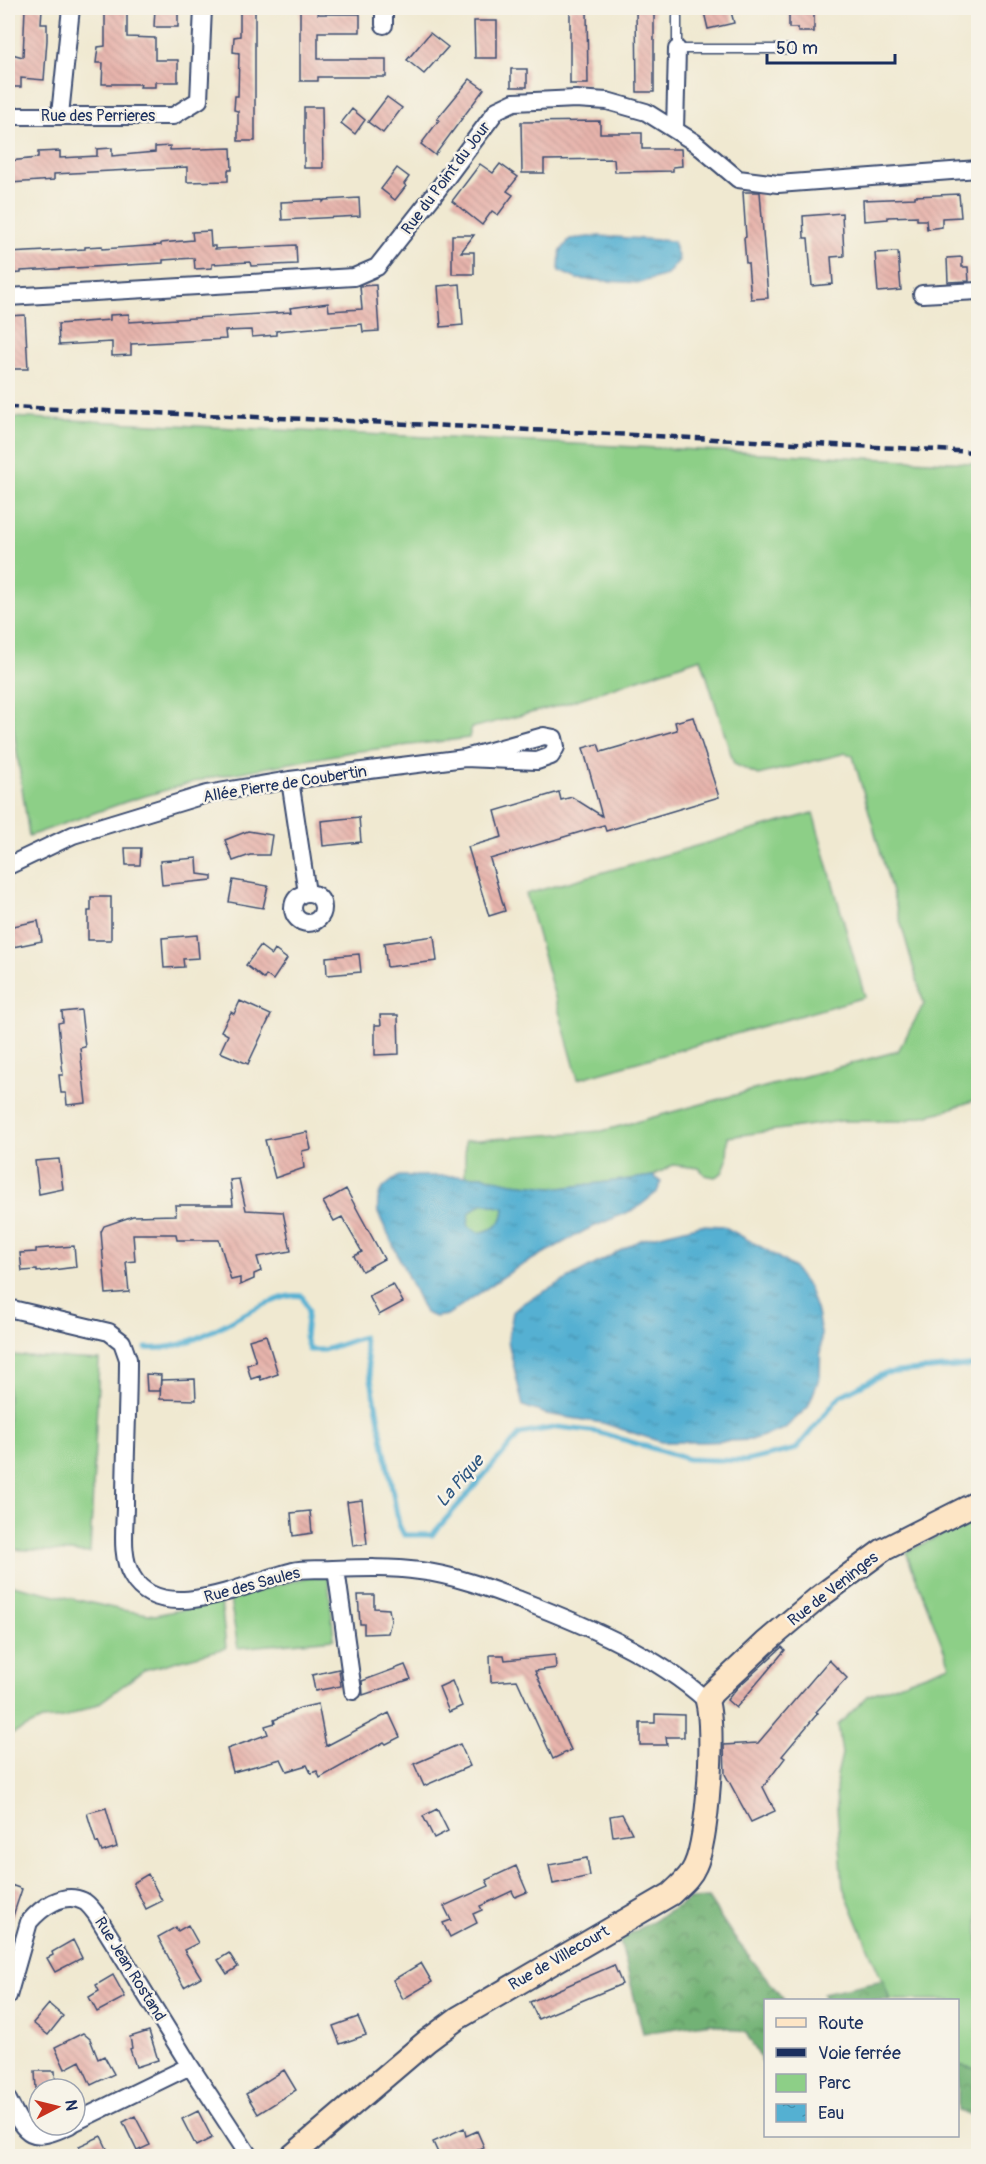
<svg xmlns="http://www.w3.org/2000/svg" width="986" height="2164" viewBox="0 0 986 2164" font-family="Pangolin,sans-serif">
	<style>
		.green { fill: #8dcf87; stroke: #547f72; stroke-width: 1.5 }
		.forest { fill: url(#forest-crowns); stroke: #467069; stroke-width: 1.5 }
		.water { fill: url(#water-ripples); stroke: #387098; stroke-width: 1.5; fill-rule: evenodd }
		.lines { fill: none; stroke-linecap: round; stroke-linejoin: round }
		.stream { stroke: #54b0d2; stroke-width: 5 }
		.building { fill: url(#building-back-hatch) }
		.lane-casing { stroke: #3b4b6f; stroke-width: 11 }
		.street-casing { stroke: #3b4b6f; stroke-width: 20 }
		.secondary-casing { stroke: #3b4b6f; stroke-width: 26 }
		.lane { stroke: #fff; stroke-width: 8 }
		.street { stroke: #fff; stroke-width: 16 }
		.secondary { stroke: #fde5c5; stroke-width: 22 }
		.rail { stroke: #1b2f5e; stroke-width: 4.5; stroke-dasharray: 9 4.5; stroke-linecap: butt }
		.labels { text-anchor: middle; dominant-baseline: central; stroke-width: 5; stroke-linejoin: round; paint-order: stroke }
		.street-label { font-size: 16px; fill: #1b2f5e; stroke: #f7f3e8 }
		.water-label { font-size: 18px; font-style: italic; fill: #2c5681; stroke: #f7f3e8 }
	</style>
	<defs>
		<pattern id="forest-crowns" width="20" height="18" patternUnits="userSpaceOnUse" patternTransform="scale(1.5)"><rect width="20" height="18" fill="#72b274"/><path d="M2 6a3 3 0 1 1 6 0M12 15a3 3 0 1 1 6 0" fill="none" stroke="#5d9162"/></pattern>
		<pattern id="water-ripples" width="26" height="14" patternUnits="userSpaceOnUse" patternTransform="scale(1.5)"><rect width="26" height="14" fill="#54b0d2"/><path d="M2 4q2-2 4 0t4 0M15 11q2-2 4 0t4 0" fill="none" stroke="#4590ae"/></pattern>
		<pattern id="building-back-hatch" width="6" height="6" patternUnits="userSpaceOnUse" patternTransform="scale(1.5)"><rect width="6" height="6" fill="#e7b4ac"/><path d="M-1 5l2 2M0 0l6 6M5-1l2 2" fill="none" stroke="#c69b96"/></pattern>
	</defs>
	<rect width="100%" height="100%" fill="#f7f3e8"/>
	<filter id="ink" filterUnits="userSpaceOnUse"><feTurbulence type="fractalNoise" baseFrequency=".0167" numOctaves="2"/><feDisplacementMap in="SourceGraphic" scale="12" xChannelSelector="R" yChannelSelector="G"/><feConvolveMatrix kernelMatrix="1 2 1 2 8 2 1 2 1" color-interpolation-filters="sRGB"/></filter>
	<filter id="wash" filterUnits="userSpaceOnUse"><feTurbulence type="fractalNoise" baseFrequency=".008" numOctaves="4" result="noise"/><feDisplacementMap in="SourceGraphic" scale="24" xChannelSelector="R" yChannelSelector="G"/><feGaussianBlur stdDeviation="1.35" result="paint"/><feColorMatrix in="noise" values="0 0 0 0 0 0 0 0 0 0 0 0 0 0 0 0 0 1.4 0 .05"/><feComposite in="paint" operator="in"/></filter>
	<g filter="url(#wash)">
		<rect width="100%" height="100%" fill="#f0e9d1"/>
		<path class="green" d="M8 417 972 463 978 466V1099L941 1112 901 1121H841L728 1137 727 1160 722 1173 715 1177 705 1175 699 1168 673 1165 653 1176 561 1188 511 1183 482 1176H465V1141L602 1131 898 1051 924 1004 853 756 846 753 758 775 734 764 701 658 558 706 471 728 469 738 351 752 208 778 131 800 29 836 8 690Z
			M813 813 865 997 578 1079 526 894Z
			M483 1203 504 1208C503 1227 496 1228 479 1233L468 1226 469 1213Z
			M8 1355 99 1360 90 1553 8 1549Z
			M978 1518V2070L958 2065V2000H890L843 1887 836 1793 837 1775 842 1754 838 1725 869 1695 950 1665 906 1552Z
			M311 1576H328L334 1639 238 1648 230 1599Z
			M8 1584 122 1610 155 1615 221 1602 226 1648 144 1670 98 1704 64 1718 42 1720 8 1736Z"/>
		<path class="forest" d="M708 1898 733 1936 784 2000H766L765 2066 746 2033 711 2023 643 2033 620 1940 690 1899Z
			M883 1980 890 2000H825L823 1993Z
			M958 2065 978 2069V2117L958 2111Z"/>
		<path class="water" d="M599 236 673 241 679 260 667 275 638 283 577 279 559 271 560 252 570 239Z
			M399 1176H482L512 1183 561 1188 653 1176 661 1182 657 1192 637 1208 586 1230 515 1269 447 1315 435 1317 425 1313 378 1213C376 1191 381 1188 399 1176ZM483 1203 504 1208C503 1225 495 1229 479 1233L468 1226 469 1213Z
			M701 1225 723 1226 768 1251 793 1267 808 1287 816 1309 821 1332 820 1376 808 1407 784 1429 751 1440 706 1442H661L603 1423 546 1414 523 1406 508 1341 513 1312 523 1303 640 1240Z"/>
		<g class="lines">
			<path class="stream" d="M8 1319 113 1345
				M146 1348C192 1352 229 1317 271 1302 282 1298 290 1294 302 1296L308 1310 305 1337 309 1350H324L363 1337 399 1525 404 1535H432L520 1434 558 1427 598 1432 688 1459 746 1461 796 1449 840 1396 885 1373 978 1365"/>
		</g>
		<g id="blocks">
			<path class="building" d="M25 8H42L41 24H47V40L44 80 21 78V87H8V53L23 57Z
				M105 8H127V37L155 38V60H178V82H155V87H140L141 84H102L103 63H96L98 47 105 46Z
				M155 8H171V12H178V27H154Z
				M240 8H255V141H238V111L234 110 235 96H238L239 53 233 52 234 37 240 36Z
				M300 8H318V14H360V32H318V59H386V77H318V81H300Z
				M570 8H587L588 84H570Z
				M636 8H654V92H637Z
				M703 8H730L734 23 708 29Z
				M798 8H814V32H798V28H789V10H798Z
				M474 21H497V58H475Z
				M430 33 448 47 424 74 407 60Z
				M511 69H527V87H511Z
				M470 79 484 89 435 155 421 144 439 120 437 119Z
				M387 97 402 108 383 133 368 122Z
				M304 107H322L323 168H304Z
				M352 109 365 120 355 134 341 123Z
				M600 121V133H642V149H681L682 166 673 167V171L615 172 614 159 544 160V173H522L521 122Z
				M170 146V150L231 148 232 170H228V181L187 182V167L54 174V180L10 183 9 161 38 158V152L60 151V158L97 156V149L112 148V156L155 152V147Z
				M480 164 493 173 500 164 518 177 507 191 513 195 498 215 492 211 482 225 452 201Z
				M397 168 409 177 404 184 406 186 395 200 381 189Z
				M743 192H760L768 298 751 299 748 263H746L744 238 746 237Z
				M959 194 961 217 942 218V227L927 229 926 220H917V216L888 217V219L864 221 863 200 915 198V196Z
				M359 198 360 216 282 220 281 202 323 200V202L325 200Z
				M842 213 844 256 831 257 833 284 812 286 808 238H804L803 216Z
				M210 231 211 246H215V249L296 245 297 264 251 266 250 262 212 264V268L195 269 194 258 163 260V263L21 271V273L8 274V253L85 249V247L102 246V249L161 245V243L193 240 192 232Z
				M452 235H474L461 252H474V274H452Z
				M898 252 901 290 878 292 875 253Z
				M962 257V267H968L969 281 948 282 947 258Z
				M460 284 463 325 441 327 438 286Z
				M376 285 379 331 363 332 362 324 276 331V335L252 337 251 330 225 331 226 339 131 344V355L112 356V342L59 345 58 324 110 320V315L129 314V322L291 312 290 308 328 303 329 311 362 309 360 286Z
				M25 315 28 369H10L8 316Z
				M693 717 719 797 606 831 604 825 490 859 505 911 489 916 468 847 502 837 495 811 559 792 561 800 572 797 602 816 583 748 598 744 601 752 677 730 675 722Z
				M359 817 361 842 323 846 321 821Z
				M248 831 272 835 269 855H250L233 861 225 840Z
				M125 848H141L140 865H126Z
				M197 858 198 874 212 876V880L162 885 160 861Z
				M233 880 268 886 263 908 229 902Z
				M91 897H111V940H88V911H91Z
				M38 921 42 941 8 948V927Z
				M197 935 199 958 183 959 184 967 164 968 162 938Z
				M434 936 437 961 387 967 384 943Z
				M260 946 272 955 275 950 287 959 273 980 266 975 264 979 246 965Z
				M359 954 361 972 327 975 326 957Z
				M240 1001 271 1015 248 1064 220 1052 228 1035 221 1031 231 1012 234 1014Z
				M81 1010 85 1047 80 1048 86 1103 67 1105 66 1093H61L59 1075H63L58 1023 63 1022 62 1012Z
				M380 1015H398L399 1054 375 1055V1025H381Z
				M307 1132 311 1149 302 1151 304 1168 275 1178 265 1140Z
				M59 1159 63 1189 39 1194 35 1161Z
				M239 1179 246 1210 283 1212 291 1251 257 1257 261 1271 254 1274V1279L240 1285V1278L231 1280 219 1240H177L176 1234H133L135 1261 126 1262 129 1292 106 1294 101 1232 104 1226 133 1216 176 1215 175 1205H233L230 1180Z
				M346 1189 384 1259 362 1271 354 1256 362 1252 342 1217 334 1221 323 1202Z
				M74 1246 76 1267 37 1272V1270L22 1271 20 1253 36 1252V1249Z
				M393 1284 403 1302 379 1315 369 1296Z
				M266 1335 278 1374 261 1380 260 1376 251 1379 247 1365 256 1362 249 1340Z
				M146 1374 161 1375 160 1391H147Z
				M195 1379 196 1400 160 1399 161 1380Z
				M362 1500 367 1544 353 1546 347 1502Z
				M310 1511 312 1533 293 1536 291 1513Z
				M358 1595H374V1608L389 1609 391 1621 388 1633 364 1634V1624H360Z
				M782 1647 785 1650 736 1708 727 1700 737 1688Z
				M490 1655H504L505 1660 555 1655 556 1668 535 1671 571 1750 553 1759 517 1680 491 1682Z
				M829 1660 847 1678 816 1712 818 1713 782 1756 785 1758 763 1787 775 1811 751 1822 725 1774 724 1745 758 1743Z
				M405 1665 411 1679 363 1695 362 1681Z
				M339 1669 341 1686 315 1691 312 1675Z
				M452 1681 462 1706 449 1712 439 1687Z
				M318 1704 326 1746 389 1713 400 1737 386 1744 384 1742 320 1778 317 1771 311 1773 307 1765 287 1771 281 1759 233 1772 227 1749 268 1734 265 1726 275 1723 274 1720 300 1708Z
				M655 1714 684 1715V1737H666L667 1745H640V1723H655Z
				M460 1744 470 1766 424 1786 414 1764Z
				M106 1808 117 1847 102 1852 98 1842 96 1843 87 1813Z
				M437 1809 448 1831 434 1838 423 1816Z
				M622 1814 632 1833 613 1836 610 1816Z
				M587 1858 590 1876 553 1884 549 1865Z
				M516 1866 527 1892 515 1897 512 1891 480 1906 482 1910 473 1914 477 1923 450 1937 443 1923 451 1920 444 1906 489 1886 486 1880Z
				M148 1874 162 1901 146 1909 133 1883Z
				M8 1884 22 1889 10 1925H8Z
				M188 1925 198 1943 184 1950 201 1977 184 1987 158 1937 176 1927 178 1931Z
				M73 1940 82 1958 55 1972 47 1958 53 1955 52 1952Z
				M229 1953 238 1967 227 1974 218 1960Z
				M421 1963 432 1982 403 1999 393 1980Z
				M614 1965 622 1984 538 2019 530 2002Z
				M113 1975 125 1997 97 2012 89 1997 99 1991 96 1985Z
				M49 2004 63 2016 48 2035 33 2023Z
				M358 2017 366 2035 340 2044 333 2026Z
				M149 2031 158 2060 136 2067 130 2049 132 2048 130 2037Z
				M83 2033 90 2039 98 2059 104 2056 114 2074 91 2085 80 2061 65 2069 55 2047Z
				M284 2070 296 2090 258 2114 246 2094Z
				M35 2071H55L56 2089H36Z
				M198 2111 212 2138 196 2146 182 2119Z
				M135 2116 150 2145 137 2151 123 2122Z
				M464 2128 466 2136 477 2131 484 2147 464 2157H440L433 2142Z
				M101 2136 111 2157H84L79 2146Z"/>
		</g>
	</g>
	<g filter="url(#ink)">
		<use href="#blocks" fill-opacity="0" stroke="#3b4b6f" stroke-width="1.5"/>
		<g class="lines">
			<g class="lane-casing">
				<path id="lane" d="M677 17V49H788"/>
			</g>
			<g class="street-casing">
				<path id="street" d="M384 25V8
					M60 115 71 8
					M8 116H173L199 100 203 8
					M675 130 677 49
					M922 294 978 291
					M8 297 354 277 377 267 433 196 497 110 514 102 576 99 607 101 646 112 694 142 738 179 778 184 978 169
					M290 780 307 893
					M8 866 73 835 207 794 290 780 465 758 544 736 554 738 556 747 551 756 537 761 465 758
					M293 908a15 15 0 1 1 30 0a15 15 0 1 1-30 0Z
					M8 1308 109 1332 122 1342 128 1359C128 1408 125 1456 125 1505 125 1527 120 1556 132 1576 161 1628 251 1581 293 1571 305 1568 320 1570 333 1569 362 1568 391 1567 420 1571 454 1575 488 1588 520 1600 585 1625 655 1654 707 1701
					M336 1569 353 1691
					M8 1996 29 1922C41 1908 63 1891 83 1901 88 1903 92 1909 96 1914L190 2066 249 2156
					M8 2100C26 2135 30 2144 70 2125
					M75 2122 190 2066"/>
			</g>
			<g class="secondary-casing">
				<path id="secondary" d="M292 2156 427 2041 458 2018 671 1894C680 1885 690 1878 695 1866 708 1839 715 1730 707 1701L712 1693 765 1643 818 1598 883 1550 978 1502"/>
			</g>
			<use href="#lane" class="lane"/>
			<use href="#street" class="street"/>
			<use href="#secondary" class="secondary"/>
			<path class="rail" d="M8 407 328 420 978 452"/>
		</g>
	</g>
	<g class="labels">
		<g class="street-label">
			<text x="98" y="116">Rue des Perrieres</text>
			<text transform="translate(446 178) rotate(-53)">Rue du Point du Jour</text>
			<text transform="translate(285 784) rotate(-9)">Allée Pierre de Coubertin</text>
			<text transform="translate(252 1585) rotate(-15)">Rue des Saules</text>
			<text transform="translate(833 1589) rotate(-38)">Rue de Veninges</text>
			<text transform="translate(559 1958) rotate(-30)">Rue de Villecourt</text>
			<text transform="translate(130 1969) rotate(58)">Rue Jean Rostand</text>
		</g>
		<g class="water-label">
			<text transform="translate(460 1481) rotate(-49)">La Pique</text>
		</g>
	</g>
	<rect width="986" height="2164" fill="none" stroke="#f7f3e8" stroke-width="30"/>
	<rect x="764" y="1999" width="195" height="138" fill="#f7f3e8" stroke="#9fa5b1" stroke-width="1.5"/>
	<rect x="776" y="2018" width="30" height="9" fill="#fde5c5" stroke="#9fa5b1" stroke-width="1.5"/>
	<text x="818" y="2029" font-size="18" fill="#1b2f5e">Route</text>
	<rect x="776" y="2048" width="30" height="9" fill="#1b2f5e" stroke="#9fa5b1" stroke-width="1.5"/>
	<text x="818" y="2059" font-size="18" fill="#1b2f5e">Voie ferrée</text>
	<rect x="776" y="2074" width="30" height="18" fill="#8dcf87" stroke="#9fa5b1" stroke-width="1.5"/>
	<text x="818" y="2089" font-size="18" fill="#1b2f5e">Parc</text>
	<rect x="776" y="2104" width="30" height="18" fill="url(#water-ripples)" stroke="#9fa5b1" stroke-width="1.5"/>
	<text x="818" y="2119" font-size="18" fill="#1b2f5e">Eau</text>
	<g transform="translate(57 2107) rotate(83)"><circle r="28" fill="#f7f3e8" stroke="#9fa5b1" stroke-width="1.5"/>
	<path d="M0-4.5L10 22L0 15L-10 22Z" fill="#c8321e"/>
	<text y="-9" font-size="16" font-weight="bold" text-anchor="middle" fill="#1b2f5e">N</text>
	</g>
	<path d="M767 54v9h128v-9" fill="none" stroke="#1b2f5e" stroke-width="3"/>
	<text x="776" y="54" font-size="18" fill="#1b2f5e" stroke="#f7f3e8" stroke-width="4.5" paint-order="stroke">50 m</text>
</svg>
